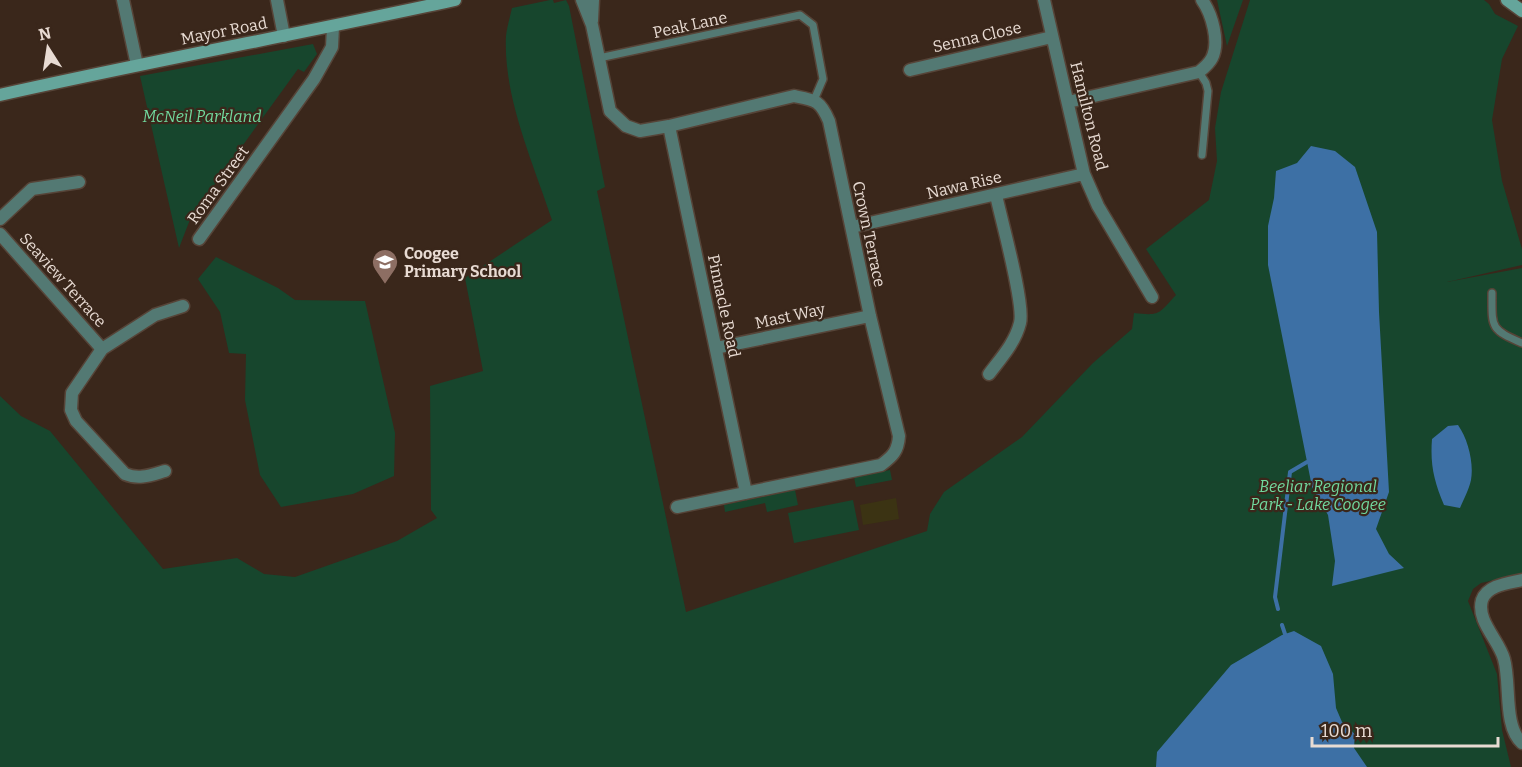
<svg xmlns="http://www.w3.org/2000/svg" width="1522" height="767" viewBox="0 0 1522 767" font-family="Bitter,serif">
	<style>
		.green { fill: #17462d }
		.sand { fill: #3b3313 }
		.water { fill: #3d70a5 }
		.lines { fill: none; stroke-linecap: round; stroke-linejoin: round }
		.stream { stroke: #3d70a5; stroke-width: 4 }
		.service-casing { stroke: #564438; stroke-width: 10 }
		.minor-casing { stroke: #564438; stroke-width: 15 }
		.secondary-casing { stroke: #564438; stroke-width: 15 }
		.service { stroke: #537973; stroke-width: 7 }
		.minor { stroke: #537973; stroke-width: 12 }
		.secondary { stroke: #65a59b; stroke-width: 12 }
		.labels { text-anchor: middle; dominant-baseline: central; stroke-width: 4.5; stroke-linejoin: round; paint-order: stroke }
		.street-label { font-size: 16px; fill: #e8dbd3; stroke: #3a271b }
		.park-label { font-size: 16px; font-style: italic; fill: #71d99e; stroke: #3a271b }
		.poi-label { font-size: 16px; font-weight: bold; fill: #e8dbd3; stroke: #3a271b; text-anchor: start }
	</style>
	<rect width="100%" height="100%" fill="#3a271b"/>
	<path class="green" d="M550 0H553L554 3 566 0 569 6 605 187 597 191 686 612 927 531 930 514 944 492 1022 437 1093 363 1132 329 1134 313C1161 316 1158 314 1176 295L1146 249 1209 200 1217 161 1215 128 1221 92 1250 0H1484L1489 4 1495 14 1518 26 1502 59 1492 120 1502 181 1522 249V265L1447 282 1522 268V574L1481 583 1473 589 1468 601 1497 674 1502 730 1511 767H0V396L21 416 50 431 163 569 237 558 264 574 295 577 397 541 437 518 431 510 430 386 483 371 465 278 552 220C533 162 503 97 506 36 507 27 510 17 512 8Z
		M1217 0H1243L1227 46Z
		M313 44 317 54 304 72 298 69 191 217 179 248 140 76Z
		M216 257 278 288 295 300 365 301 395 433 394 476 353 494 281 507 260 475 245 400 246 354 229 353 220 312 198 279Z
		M890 470 892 480 856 487 854 477Z
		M795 490 798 505 767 512 765 503 725 512 724 505Z
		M853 500 859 530 794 543 788 513Z"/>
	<path class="sand" d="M896 498 899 519 863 525 860 505Z"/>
	<path class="water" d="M1311 146 1335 151 1355 167 1377 232 1379 312 1389 492 1376 529 1389 554 1404 568 1332 586 1335 561 1328 515 1312 487 1268 265V226L1274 198 1276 171 1297 163Z
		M1458 425C1468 439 1474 463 1471 480 1469 489 1464 499 1460 508L1444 505C1434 481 1430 465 1432 439L1448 426Z
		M1294 631 1321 646 1333 674 1336 708 1342 722 1355 734 1354 748 1367 767H1156L1157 752 1231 665 1282 635Z"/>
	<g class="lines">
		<path class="stream" d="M1278 609 1275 597 1290 472 1307 462
			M1282 625 1285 634"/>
		<g class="service-casing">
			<path id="service" d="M599 58 800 15 813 25 823 79 814 100
				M1199 72 1206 83 1208 91 1202 155
				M1492 293C1492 328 1490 329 1522 343"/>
		</g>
		<g class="minor-casing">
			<path id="minor" d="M123 0 137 65
				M277 0 284 36
				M582 0 592 25 610 111 626 126 640 131 669 126 794 96C815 100 820 100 829 121L870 316 899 436C898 451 893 456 881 465L677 507
				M1044 0 1084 174 1098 206 1152 297
				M592 21 593 0
				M910 70 1052 37
				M1068 102 1199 72C1204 68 1209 64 1212 58 1220 42 1212 14 1202 0
				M669 126 746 493
				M0 219 32 189 79 182
				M852 227 1084 174
				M0 234 102 349
				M199 239 314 79 332 47 333 27
				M716 348 870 316
				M989 374C1001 358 1015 343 1020 323 1025 304 1001 219 996 195
				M165 471C151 475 139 480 125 474L76 421 71 410 72 393 102 349 155 315 183 306
				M1522 580C1509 583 1487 585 1482 600 1476 621 1499 640 1504 659 1511 684 1503 726 1522 743"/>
		</g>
		<g class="secondary-casing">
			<path id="secondary" d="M1507 0 1522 11
				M0 95C151 61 304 33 455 0"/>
		</g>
		<use href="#service" class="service"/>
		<use href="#minor" class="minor"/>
		<use href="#secondary" class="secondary"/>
	</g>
	<defs>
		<g id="school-pin" transform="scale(1.35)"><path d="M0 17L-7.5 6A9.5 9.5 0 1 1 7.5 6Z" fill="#8d6e63" stroke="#3a271b"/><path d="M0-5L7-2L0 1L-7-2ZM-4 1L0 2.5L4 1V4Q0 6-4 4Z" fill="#fff"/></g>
	</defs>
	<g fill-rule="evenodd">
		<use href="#school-pin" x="385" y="262"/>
	</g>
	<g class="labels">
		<g class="street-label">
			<text transform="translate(690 25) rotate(-12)">Peak Lane</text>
			<text transform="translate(224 31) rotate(-11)">Mayor Road</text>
			<text transform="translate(977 37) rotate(-13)">Senna Close</text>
			<text transform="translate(1089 116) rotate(76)">Hamilton Road</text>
			<text transform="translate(218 185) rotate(-54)">Roma Street</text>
			<text transform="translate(964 185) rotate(-13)">Nawa Rise</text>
			<text transform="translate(869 234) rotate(78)">Crown Terrace</text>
			<text transform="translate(63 280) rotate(48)">Seaview Terrace</text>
			<text transform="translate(724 306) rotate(78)">Pinnacle Road</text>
			<text transform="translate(790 316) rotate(-12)">Mast Way</text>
		</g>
		<g class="park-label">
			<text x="202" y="116">McNeil Parkland</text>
			<text x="1318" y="486">Beeliar Regional<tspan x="1318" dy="18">Park - Lake Coogee</tspan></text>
		</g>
		<g class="poi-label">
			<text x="404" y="253">Coogee<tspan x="404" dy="18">Primary School</tspan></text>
		</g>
	</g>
	<g transform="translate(48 48) rotate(348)" stroke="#3a271b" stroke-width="4.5" paint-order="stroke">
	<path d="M0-4.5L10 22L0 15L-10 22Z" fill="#e8dbd3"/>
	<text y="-9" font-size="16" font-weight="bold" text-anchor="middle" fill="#e8dbd3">N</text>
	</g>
	<path d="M1312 737v9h186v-9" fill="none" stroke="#e8dbd3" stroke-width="3"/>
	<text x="1321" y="737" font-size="18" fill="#e8dbd3" stroke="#3a271b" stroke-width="4.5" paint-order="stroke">100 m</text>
</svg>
